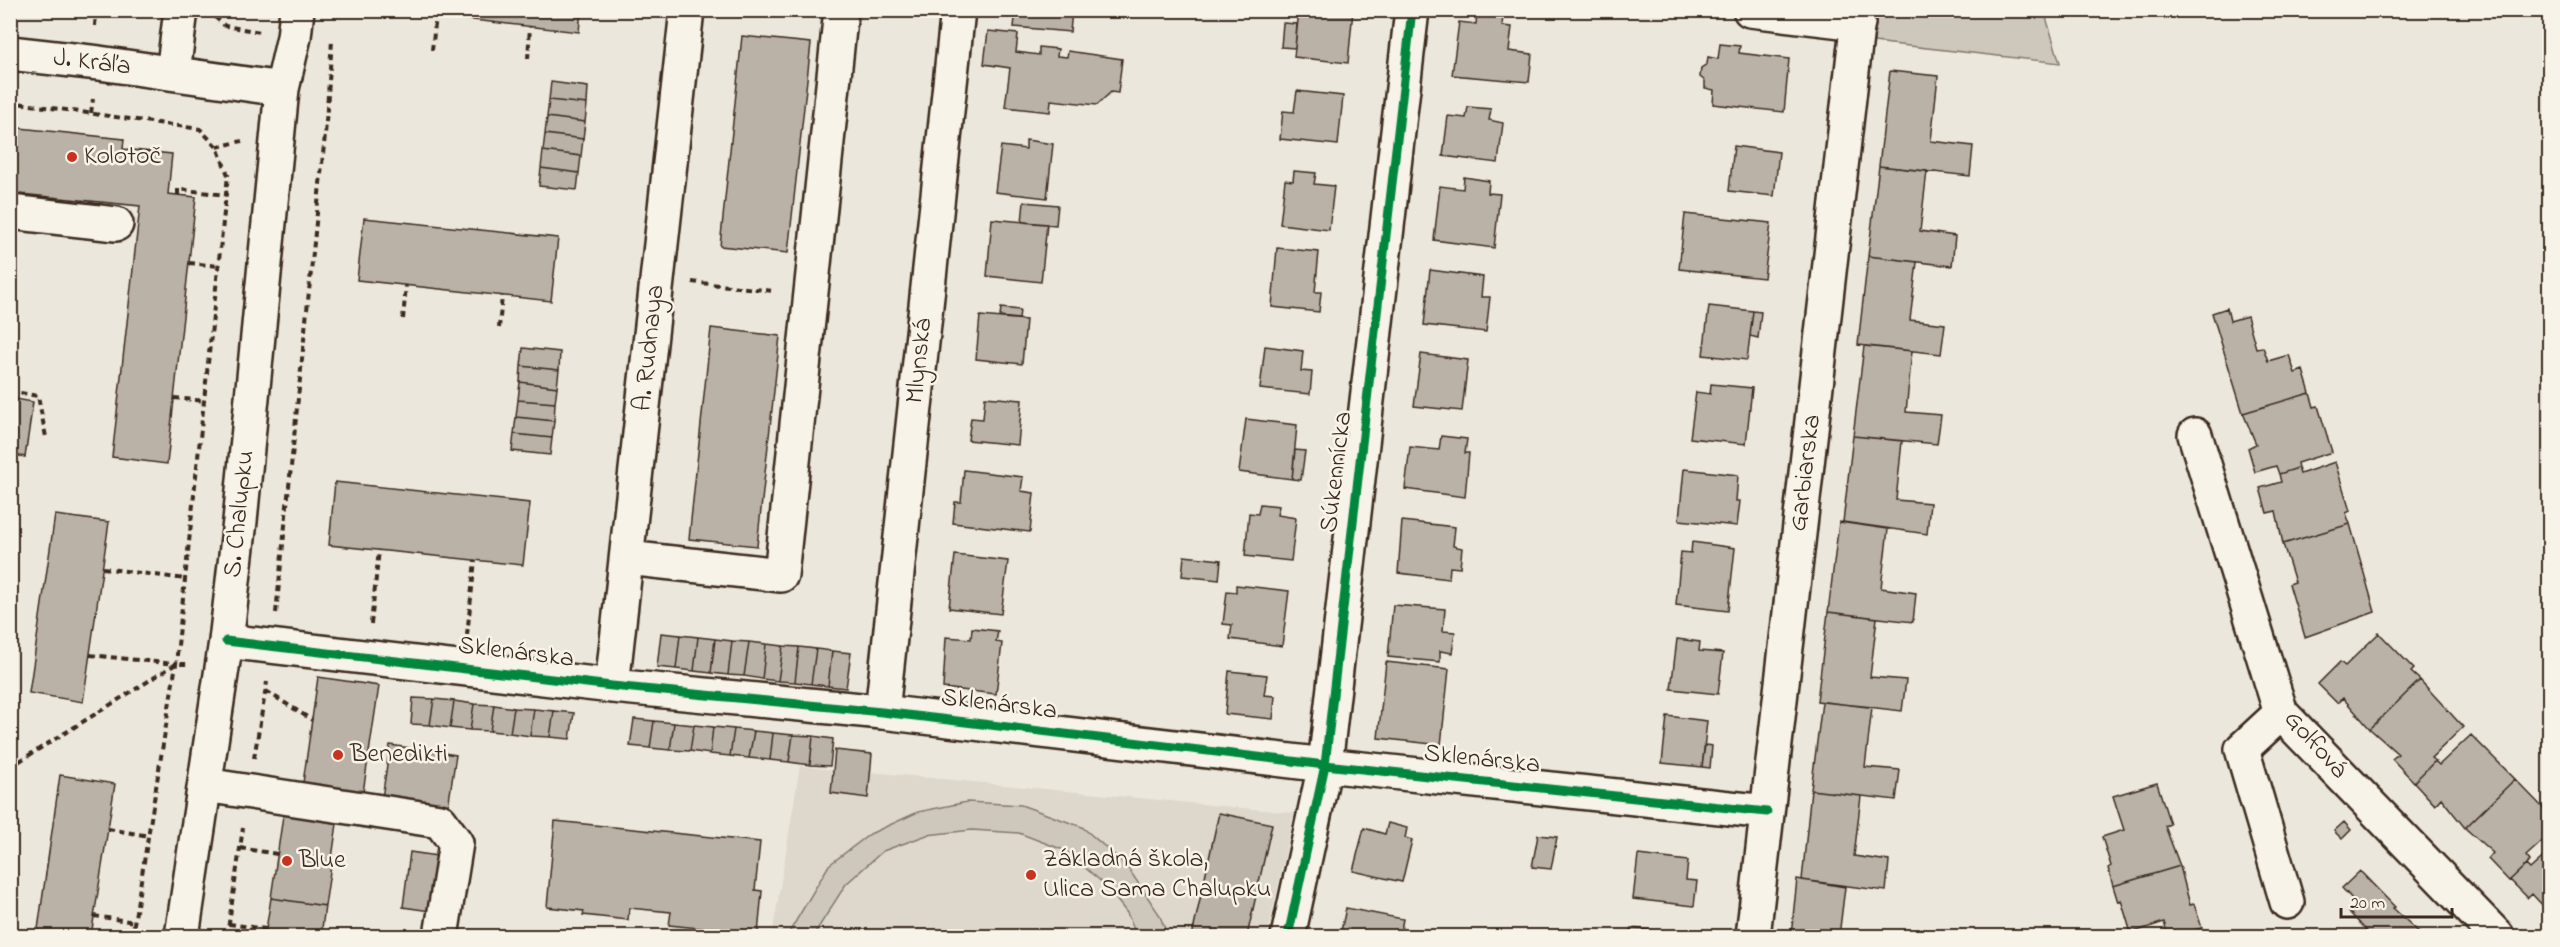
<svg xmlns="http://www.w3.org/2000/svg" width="2560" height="947" viewBox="0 0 2560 947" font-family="'Indie Flower',sans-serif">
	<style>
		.built { fill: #ddd7cc }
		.green { fill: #cec8bc; stroke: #84796d; stroke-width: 1.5 }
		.building { fill: #bab2a7; stroke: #3b2a1e; stroke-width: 1.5 }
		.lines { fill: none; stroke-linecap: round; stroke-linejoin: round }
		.minor-casing { stroke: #3b2a1e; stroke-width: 38 }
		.path { stroke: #3b2a1e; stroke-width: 4; stroke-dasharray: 6 4.5; stroke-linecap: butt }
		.minor { stroke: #f7f3e8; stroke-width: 33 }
		.cycleway-casing { stroke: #f7f3e8; stroke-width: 13 }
		.cycleway { stroke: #00873e; stroke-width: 9 }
		.poi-dot { fill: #c8321e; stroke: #f7f3e8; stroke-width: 2 }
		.labels { text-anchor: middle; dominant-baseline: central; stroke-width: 5; stroke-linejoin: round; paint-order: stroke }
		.street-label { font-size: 26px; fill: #3b2a1e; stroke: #f7f3e8 }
		.poi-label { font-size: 26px; fill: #3b2a1e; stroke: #f7f3e8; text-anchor: start }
	</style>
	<rect width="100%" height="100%" fill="#ece7dc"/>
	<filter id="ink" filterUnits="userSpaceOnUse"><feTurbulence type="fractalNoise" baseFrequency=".0167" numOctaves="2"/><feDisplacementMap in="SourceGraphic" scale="12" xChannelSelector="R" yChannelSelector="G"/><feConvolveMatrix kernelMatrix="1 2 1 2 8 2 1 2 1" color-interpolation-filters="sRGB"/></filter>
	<g filter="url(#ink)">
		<path class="built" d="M800 766 833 770 831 793 867 798 870 772 1294 813 1267 936H772Z"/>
		<path class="green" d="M1877 11H2044L2060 63 1874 42Z
			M967 802 1021 805 1082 827 1126 865 1159 914 1168 936H1137L1127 913 1105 885 1066 851 1019 833 972 830 927 835 883 851 846 884 813 936H787L829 865 870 834 918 812Z"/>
		<path class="building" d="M385 10H581L579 32Z
			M1016 10H1072L1070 32 1014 27Z
			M1299 10H1353L1348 63 1294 57Z
			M1477 12 1503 15 1502 26 1512 27 1509 51 1532 54 1529 82 1452 75 1459 22 1476 24Z
			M1283 23 1297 24 1295 48 1281 47Z
			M988 31 1018 34 1016 52 1039 55V47L1058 49 1057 56 1067 57 1068 51 1122 59 1118 93 1111 92 1097 105 1051 100 1050 112 1005 107 1010 68 984 64Z
			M742 36 811 43 788 253 720 246Z
			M1720 44 1740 46 1739 53 1789 59 1784 112 1713 104 1714 90 1705 88V81L1700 77 1701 68 1707 64 1708 57 1718 59Z
			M1890 71 1938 76 1931 141 1973 146 1970 176 1879 166Z
			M551 82 588 87 587 104 549 100Z
			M1297 91 1343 96 1338 145 1280 139 1283 111 1294 112Z
			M549 100 587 104 585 122 547 117Z
			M1468 107 1491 109 1489 120 1503 123 1498 163 1443 156 1448 116 1466 118Z
			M547 117 585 122 583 139 545 134Z
			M10 127 124 139 123 149 172 154 168 194 196 197 167 464 112 457 140 206 10 193Z
			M545 134 583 139 581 156 543 151Z
			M1026 140 1053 144 1047 198 995 192 1001 146 1026 149Z
			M1734 146 1779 152 1774 196 1729 191Z
			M543 151 581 156 579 173 541 168Z
			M1879 166 1927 171 1920 231 1955 236 1952 266 1868 256Z
			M541 168 579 173 577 190 539 186Z
			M1294 171 1316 173 1314 184 1334 186 1329 230 1280 224 1285 180 1293 181Z
			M1464 177 1489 181 1488 193 1500 194 1494 248 1434 240 1440 186 1463 189Z
			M1024 202 1058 205 1056 225 1022 222Z
			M1685 214 1771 223 1764 278 1679 269Z
			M364 218 558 238 551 301 357 280Z
			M992 219 1047 224 1041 282 987 276Z
			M1277 248 1319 252 1315 292H1321L1319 312 1272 307Z
			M1868 256 1917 262 1910 320 1945 324 1941 354 1858 345Z
			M1430 270 1483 277 1481 297H1490L1486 332 1424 325Z
			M1709 306 1753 311 1747 360 1703 355Z
			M1001 308 1020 310 1019 319 1000 317Z
			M2227 308 2230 321 2247 316 2256 348 2263 347 2268 361 2289 355 2295 373 2303 370 2310 393 2243 413 2212 313Z
			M1753 311 1761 312 1758 338 1750 336Z
			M980 316 1026 320 1022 364 976 359Z
			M711 328 780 336 757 546 689 539Z
			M1265 346 1303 351 1301 371 1312 372 1310 394 1260 389Z
			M1864 346 1912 351 1906 412 1941 415 1937 444 1853 436Z
			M523 348 560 352 559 370 521 366Z
			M1421 354 1468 360 1462 411 1414 406Z
			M521 366 559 370 557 387 520 382Z
			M520 382 557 387 555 403 518 400Z
			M1711 384 1752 388 1746 444 1690 438 1696 392 1710 394Z
			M2310 393 2314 407 2318 406 2332 452 2297 463 2298 468 2279 474 2276 466 2255 472 2248 448 2256 444 2243 413Z
			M985 397 1022 400 1018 445 968 440 971 418 983 419Z
			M10 398 33 402 25 457 10 454Z
			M518 400 555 403 554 421 516 417Z
			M516 417 554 421 552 438 514 434Z
			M1246 419 1297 425 1292 479 1239 472Z
			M514 434 552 438 550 455 512 451Z
			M1441 436 1467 439 1465 453H1469L1465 497 1405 489 1410 447 1439 450Z
			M1853 436 1902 441 1896 500 1930 503 1927 534 1843 522Z
			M1295 450 1305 451 1301 480 1292 479Z
			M2335 462 2350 511 2346 513 2350 524 2283 544 2276 511 2267 513 2260 488 2281 482 2279 474 2298 468 2300 474Z
			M1684 469 1738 475 1736 501H1740L1737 526 1679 520Z
			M964 470 1023 477 1021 491 1034 493 1030 532 953 523 955 502H961Z
			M335 482 530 503 523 565 329 545Z
			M1260 504 1279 506 1277 515 1296 518 1291 561 1245 556 1249 513 1258 514Z
			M55 515 109 522 83 702 29 693Z
			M1402 521 1455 527 1453 546 1462 548 1460 568 1450 567 1449 579 1398 573Z
			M1839 522 1888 529 1881 588 1916 593 1913 622 1828 612Z
			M2350 524 2375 612 2305 637 2289 584 2295 582 2283 544Z
			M1692 542 1735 548 1728 611 1676 605 1681 552 1691 553Z
			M955 555 1008 561 1001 614 949 608Z
			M1184 556 1221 560 1219 580 1182 576Z
			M1236 585 1289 591 1282 646 1230 639 1232 625 1223 624 1227 591 1236 592Z
			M1393 605 1445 609 1443 631 1455 632 1452 653 1440 651V662L1388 657Z
			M1828 612 1877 618 1870 677 1906 680 1902 711 1817 701Z
			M972 628 998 631 996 642 1002 643 996 694 943 688 946 637 971 639Z
			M661 633 680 635 676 669 657 667Z
			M2379 633 2414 669 2411 672 2420 680 2370 729 2343 698 2337 703 2318 684 2340 662 2345 666Z
			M680 635 698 637 694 671 676 669Z
			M698 637 715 639 711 673 694 671Z
			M715 639 732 641 728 675 711 673Z
			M1677 639 1700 642 1699 651 1723 653 1718 694 1671 689Z
			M732 641 749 642 744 676 728 675Z
			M749 642 766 644 762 679 744 676Z
			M766 644 783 646 778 681 762 679Z
			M783 646 799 647 795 682 778 681Z
			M799 647 816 649 811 684 795 682Z
			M816 649 832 651 828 686 811 684Z
			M832 651 851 653 846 688 828 686Z
			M1386 662 1449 669 1441 745 1378 738Z
			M1229 671 1267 675 1264 695 1275 696 1273 719 1225 714Z
			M318 677 379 686 362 799 302 790Z
			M2420 680 2463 727 2431 758 2435 761 2414 782 2392 759 2398 754 2370 729Z
			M413 698 434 699 430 725 411 724Z
			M434 699 454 701 450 728 430 725Z
			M454 701 474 704 470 730 450 728Z
			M1822 702 1872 707 1865 767 1900 770 1896 800 1811 790Z
			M474 704 494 705 490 731 470 730Z
			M494 705 514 708 510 733 490 731Z
			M514 708 534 709 530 736 510 733Z
			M534 709 554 711 550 737 530 736Z
			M554 711 574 713 570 739 550 737Z
			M1667 716 1707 721 1702 767 1662 763Z
			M634 719 654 721 650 748 630 746Z
			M654 721 674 723 670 750 650 748Z
			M674 723 694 725 690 751 670 750Z
			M694 725 713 727 710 754 690 751Z
			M713 727 734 729 730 756 710 754Z
			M734 729 754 731 749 758 730 756Z
			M754 731 773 733 770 760 749 758Z
			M773 733 793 735 789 762 770 760Z
			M793 735 813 736 810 765 789 762Z
			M2471 735 2515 779 2465 828 2441 798 2435 805 2414 782 2435 761 2439 765Z
			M813 736 833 739 830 766 810 765Z
			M390 745 456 755 448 807 382 798Z
			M1705 745 1712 746 1710 768 1702 767Z
			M835 750 872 754 868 798 831 793Z
			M60 775 115 784 91 936H37Z
			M2515 779 2550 815V834L2526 856 2530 861 2509 881 2488 859 2493 853 2465 828Z
			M2157 783 2170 824 2165 826 2180 866 2113 886 2108 868 2111 866 2102 837 2124 830 2113 796Z
			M1811 790 1861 796 1854 856 1889 861 1886 891 1802 880Z
			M284 809 338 817 325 906 271 898Z
			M1219 813 1272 824 1247 936H1192Z
			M555 821 760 842 755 890 762 891 758 934 669 925 671 912 629 908 628 920 583 915 584 911 547 907Z
			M2344 822 2351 830 2342 839 2334 831Z
			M1388 823 1407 828 1405 838 1412 840 1402 882 1353 871 1364 828 1385 834Z
			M1538 835 1557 837 1551 869 1532 867Z
			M2550 851V917L2544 911 2546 909 2532 894 2528 898 2510 880 2526 865 2530 869Z
			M410 852 437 856 430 911 403 907Z
			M1638 855 1688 861 1686 880 1697 881 1694 906 1633 899Z
			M2180 866 2190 905 2194 904 2202 928 2168 936 2164 922 2131 933 2121 900 2118 902 2113 886Z
			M2360 871 2395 907 2393 908 2423 936H2361L2367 931 2349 912 2357 904 2342 888Z
			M1797 879 1845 887 1839 936H1791Z
			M271 898 325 906 321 936H265Z
			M1346 908 1403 919 1400 936H1340Z
			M1631 928 1691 935V936H1630Z"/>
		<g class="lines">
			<g class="minor-casing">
				<path id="minor" d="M1750 10 1858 23
					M10 53 99 63 282 89
					M173 73 181 10
					M10 212 116 224
					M2195 435 2281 713 2497 936
					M627 558 781 575 841 10
					M226 641 612 686 882 712 1325 765 1767 812
					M612 686 687 10
					M882 712 958 10
					M2281 713 2242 749 2287 902
					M205 785 440 821 456 843 441 936
					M182 936 226 641 240 521 282 89 294 37 297 10
					M1288 936 1325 765 1412 10
					M1753 936 1859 10"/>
			</g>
			<path class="path" d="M215 17 225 26 261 32
				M95 26 96 10
				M432 50 436 16
				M528 59 530 26
				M10 102 200 129 217 147 228 175 176 664 132 936
				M91 113 93 99
				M217 147 242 141
				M178 195V189L226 195
				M189 263 219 266
				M692 282 774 291
				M403 319 406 285
				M499 328 502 296
				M10 391 38 396 46 437
				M174 398 205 401
				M103 568 185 579
				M276 613 325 135 332 41
				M371 624 379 550
				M467 635 475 560
				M90 655 175 664
				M266 691 312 720
				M254 758 267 682
				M10 767 176 664H187
				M108 829 149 836
				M240 848 277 854
				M94 916 135 922
				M229 924 266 929
				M227 936 243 828"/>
			<use href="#minor" class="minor"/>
			<g class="cycleway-casing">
				<path id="cycleway" d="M226 641 612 686 882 712 1325 765 1767 812
					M1288 936 1325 765 1412 10"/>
			</g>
			<use href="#cycleway" class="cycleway"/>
		</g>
	</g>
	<g class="poi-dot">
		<circle cx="72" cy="157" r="6"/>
		<circle cx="338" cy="755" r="6"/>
		<circle cx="287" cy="861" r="6"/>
		<circle cx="1031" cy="875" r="6"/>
	</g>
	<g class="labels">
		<g class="street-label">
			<text transform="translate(92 63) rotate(7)">J. Kráľa</text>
			<text transform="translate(650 348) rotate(-84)">A. Rudnaya</text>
			<text transform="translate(920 361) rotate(-84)">Mlynská</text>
			<text transform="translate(1337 472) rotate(-83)">Súkennícka</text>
			<text transform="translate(1806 473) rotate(-83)">Garbiarska</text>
			<text transform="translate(240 514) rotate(-84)">S. Chalupku</text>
			<text transform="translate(516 653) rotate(7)">Sklenárska</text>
			<text transform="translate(999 705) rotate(7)">Sklenárska</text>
			<text transform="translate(2315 745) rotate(48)">Golfová</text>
			<text transform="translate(1482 760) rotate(6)">Sklenárska</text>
		</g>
		<g class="poi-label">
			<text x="84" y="157">Kolotoč</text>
			<text x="350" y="755">Benedikti</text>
			<text x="1043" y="860">Základná škola,<tspan x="1043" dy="30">Ulica Sama Chalupku</tspan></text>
			<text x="299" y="861">Blue</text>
		</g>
	</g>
	<rect width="2560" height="947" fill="none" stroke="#f7f3e8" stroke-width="36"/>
	<rect x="18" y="18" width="2524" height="911" fill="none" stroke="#3b2a1e" stroke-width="2" filter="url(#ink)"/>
	<path d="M2341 908v9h111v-9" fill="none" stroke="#3b2a1e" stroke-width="3"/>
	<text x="2350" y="908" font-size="18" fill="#3b2a1e" stroke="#f7f3e8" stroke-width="4.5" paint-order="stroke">20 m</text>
</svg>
